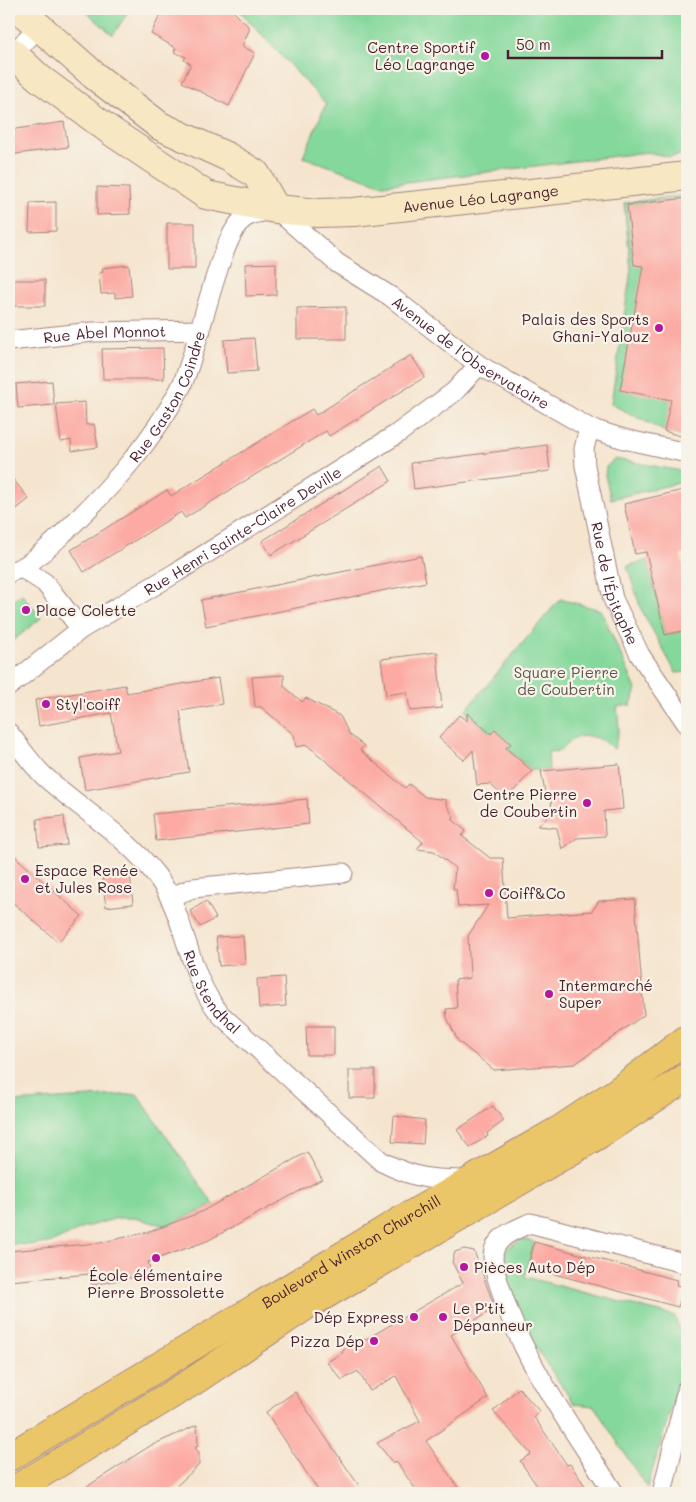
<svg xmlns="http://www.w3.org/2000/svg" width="696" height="1502" viewBox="0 0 696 1502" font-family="Mali,sans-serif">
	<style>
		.green { fill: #84d89b; stroke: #677c63 }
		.building { fill: #fcaaa3 }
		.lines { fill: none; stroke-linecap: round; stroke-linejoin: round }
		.street-casing { stroke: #a0827d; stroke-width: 21 }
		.secondary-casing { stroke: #a0827d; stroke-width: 30 }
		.primary-casing { stroke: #a0827d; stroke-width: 30 }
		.street { stroke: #fff; stroke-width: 19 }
		.secondary { stroke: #f7e8c3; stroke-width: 28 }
		.primary { stroke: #ebc669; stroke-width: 28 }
		.poi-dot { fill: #b5179e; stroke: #f7f3e8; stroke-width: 2 }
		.labels { text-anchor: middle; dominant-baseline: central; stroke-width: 4.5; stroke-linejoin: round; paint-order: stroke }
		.poi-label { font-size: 15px; fill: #4a1f2b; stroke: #f7f3e8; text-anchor: start }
		.street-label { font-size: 15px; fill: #4a1f2b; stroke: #f7f3e8 }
		.park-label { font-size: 15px; fill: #5b564d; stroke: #f7f3e8 }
	</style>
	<rect width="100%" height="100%" fill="#f7f3e8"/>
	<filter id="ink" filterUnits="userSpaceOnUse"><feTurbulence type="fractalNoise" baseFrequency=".02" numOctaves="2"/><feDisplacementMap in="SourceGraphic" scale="10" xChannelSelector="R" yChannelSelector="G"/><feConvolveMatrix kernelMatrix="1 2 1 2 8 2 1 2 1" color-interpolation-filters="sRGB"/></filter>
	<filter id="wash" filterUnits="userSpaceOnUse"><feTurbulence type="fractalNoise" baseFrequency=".0096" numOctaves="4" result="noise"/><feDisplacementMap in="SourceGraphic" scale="20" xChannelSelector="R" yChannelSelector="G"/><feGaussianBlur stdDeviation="1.12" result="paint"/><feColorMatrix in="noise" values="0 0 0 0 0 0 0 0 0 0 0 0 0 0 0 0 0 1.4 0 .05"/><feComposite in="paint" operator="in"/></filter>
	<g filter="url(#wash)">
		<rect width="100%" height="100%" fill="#f5e5cf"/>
		<path class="green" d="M83 9H130L113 35Z
			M238 9H687V154L669 157 648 152 383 185 303 157 326 104Z
			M687 195V438L664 431 611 404 631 270 624 203Z
			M615 459 687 472V481L611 499 605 476 606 467Z
			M648 560 665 635 687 630V672L676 673 641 609 627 566Z
			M22 594 41 618 9 644V604Z
			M560 599 601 610 636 689 631 705 617 707 619 729 614 749C595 733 577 730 560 751L548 752 549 770H531L465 711Z
			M137 1094 214 1205 166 1226 134 1218H118L85 1227 53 1242 35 1245 9 1244V1112L11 1102Z
			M522 1239 534 1242 525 1277 675 1316 687 1355 647 1488 594 1406 574 1404 528 1336 507 1279 503 1261 507 1248Z"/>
		<g id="blocks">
			<path class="building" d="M163 9H231L250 28 242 46 255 53 229 106 182 82 191 64 184 60 186 57 174 52 176 48 151 34Z
				M64 122 68 147 9 155V130Z
				M97 187 129 188 130 214 97 215Z
				M687 198V438L664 431 671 400 620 390 643 266 634 265 627 205Z
				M56 202V231L29 232 30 203Z
				M167 223H195V269H167Z
				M276 263V295L246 296 245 264Z
				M129 265 132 296 115 298V293L101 294 99 273 103 272 102 268Z
				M9 280H45V306H9Z
				M346 307V339H297V308Z
				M254 338 257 371 227 373 224 340Z
				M163 348 164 379H103L102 349Z
				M411 355 425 377 329 436 326 431 185 518 181 512 84 572 71 550 167 490 171 496 312 409 316 415Z
				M52 381 54 405 18 408 16 384Z
				M85 402 86 425 94 424 98 447 72 451 71 440 61 442 56 404Z
				M547 445 550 471 414 489 411 463Z
				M382 466 391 481 271 555 262 541Z
				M9 474 29 499 9 515Z
				M687 489V553L681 555 687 582V630L665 635 646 552 635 554 624 504Z
				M421 556 426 582 206 626 201 600Z
				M437 652 442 708 410 711 407 692 386 695 381 659Z
				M284 675V686L302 702 306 698 340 716 349 734 364 746 360 750 405 788 409 784 425 797 446 800V804L454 817 452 819 466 831 462 836 490 858H503L507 918 592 911 599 901 635 899 644 1015 575 1064 494 1070 458 1041 447 1018 446 1009 457 1008 455 980 470 978 468 936 488 905 458 907 456 889H453L455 868 434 851 417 849 423 842 307 745 296 747 294 735 261 707H255L252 677Z
				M218 678 222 704 180 711 189 772 85 790 80 758 118 751 111 713 39 726 35 700 125 685 127 693Z
				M467 713 491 734 495 729 511 744 506 748 532 771 506 799 490 784 477 785 473 750 464 760 439 738 459 715 467 721Z
				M619 764 623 809 604 811 605 836 577 838 562 849 557 828 538 826 552 813 551 797 545 792 541 771Z
				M307 799 309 824 156 841 153 814Z
				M64 816 67 845 39 847 37 819Z
				M9 851 82 916 58 942 9 899Z
				M130 873 133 904 106 907 102 876Z
				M206 901 216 918 200 927 190 911Z
				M243 936 245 964 219 966 216 937Z
				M284 977 286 1006 259 1008 257 979Z
				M306 1026H334V1055H307Z
				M349 1070H375V1098H349Z
				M493 1106 504 1121 487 1133 488 1136 470 1147 457 1130Z
				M394 1116 425 1120 423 1144 392 1142Z
				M307 1152 322 1179 207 1241 148 1262 151 1274 92 1285 90 1274 9 1281V1251L99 1243 149 1232 201 1212Z
				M534 1242 677 1280 676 1285 684 1287 678 1307 528 1267Z
				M464 1249 474 1251 495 1308 451 1335 488 1398 426 1441 462 1493H418L396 1461 393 1463 377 1443 420 1421 396 1376 370 1391 358 1371 342 1380 327 1362 342 1353 350 1340 355 1339 361 1342 463 1283 452 1262 455 1252Z
				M519 1388 540 1412 534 1417 567 1465 570 1464 590 1493H542L520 1461 531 1454 493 1411Z
				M295 1392 324 1435 364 1493H320L266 1412Z
				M197 1425 198 1445 195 1448 199 1452V1465L169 1493H77L150 1446Z"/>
		</g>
	</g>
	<g filter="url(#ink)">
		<use href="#blocks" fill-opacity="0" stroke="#a0827d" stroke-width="1"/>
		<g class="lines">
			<g class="street-casing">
				<g id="street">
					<path d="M9 59 39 26"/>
					<path id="s1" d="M9 341 93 332 201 330"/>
					<path id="s2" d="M589 428 584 449 585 466 613 599 640 655 687 724"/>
					<path d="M22 568 45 583 81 629"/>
					<path id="s3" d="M9 573C13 570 18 570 23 567 41 556 56 540 72 525 114 484 152 441 180 389 198 355 219 232 246 217 254 212 267 212 276 209L337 263 390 296 479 365 589 428 624 439 687 453"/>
					<path id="s4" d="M9 686 81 629 177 572 397 434 454 392 479 365"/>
					<path id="s5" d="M9 733C20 747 31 764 45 777 82 810 125 835 156 875 188 916 185 973 221 1015L382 1162C416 1179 432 1180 469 1180"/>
					<path d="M171 897 193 888 343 873"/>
					<path d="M614 1493C572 1427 523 1363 500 1287 496 1275 491 1262 494 1250 499 1235 517 1229 530 1223L687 1264"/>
					<path d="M662 1493 687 1389"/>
				</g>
			</g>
			<g class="secondary-casing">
				<g id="secondary">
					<path d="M19 9 96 77 160 126 228 157 256 174 276 209"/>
					<path id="s6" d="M9 50 39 78 112 132 206 195 276 209 319 213 354 212 687 176"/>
				</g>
			</g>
			<g class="primary-casing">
				<g id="primary">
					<path id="s7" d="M9 1457 397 1223 561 1129 617 1092 687 1039"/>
					<path d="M9 1493 192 1382 304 1307 598 1135 687 1077"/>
				</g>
			</g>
			<use href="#street" class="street"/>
			<use href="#secondary" class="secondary"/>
			<use href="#primary" class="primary"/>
		</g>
	</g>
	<g class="poi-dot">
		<circle cx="485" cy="56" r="5"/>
		<circle cx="659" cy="328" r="5"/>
		<circle cx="26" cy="610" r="5"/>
		<circle cx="46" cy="704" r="5"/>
		<circle cx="587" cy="803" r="5"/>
		<circle cx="25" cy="879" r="5"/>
		<circle cx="489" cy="893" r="5"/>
		<circle cx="549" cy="994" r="5"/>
		<circle cx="156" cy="1258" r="5"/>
		<circle cx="464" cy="1267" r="5"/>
		<circle cx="414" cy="1317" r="5"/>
		<circle cx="443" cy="1317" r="5"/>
		<circle cx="374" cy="1341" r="5"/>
	</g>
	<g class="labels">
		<g class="poi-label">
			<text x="475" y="47" text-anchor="end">Centre Sportif<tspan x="475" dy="17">Léo Lagrange</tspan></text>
			<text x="649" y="319" text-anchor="end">Palais des Sports<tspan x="649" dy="17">Ghani-Yalouz</tspan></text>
			<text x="36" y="610">Place Colette</text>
			<text x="56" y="704">Styl'coiff</text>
			<text x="577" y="794" text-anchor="end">Centre Pierre<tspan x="577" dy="17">de Coubertin</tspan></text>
			<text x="35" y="870">Espace Renée<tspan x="35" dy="17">et Jules Rose</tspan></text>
			<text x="499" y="893">Coiff&amp;Co</text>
			<text x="559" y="985">Intermarché<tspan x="559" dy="17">Super</tspan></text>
			<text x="474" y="1267">Pièces Auto Dép</text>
			<text x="156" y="1275" text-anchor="middle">École élémentaire<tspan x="156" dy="17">Pierre Brossolette</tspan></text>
			<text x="453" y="1308">Le P'tit<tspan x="453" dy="17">Dépanneur</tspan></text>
			<text x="404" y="1317" text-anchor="end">Dép Express</text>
			<text x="364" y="1341" text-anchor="end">Pizza Dép</text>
		</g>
		<g class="street-label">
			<text stroke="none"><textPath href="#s6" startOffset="522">Avenue Léo Lagrange</textPath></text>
			<text stroke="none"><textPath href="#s1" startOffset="96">Rue Abel Monnot</textPath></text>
			<text stroke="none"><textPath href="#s3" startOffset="714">Avenue de l'Observatoire</textPath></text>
			<text stroke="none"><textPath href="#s3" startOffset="242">Rue Gaston Coindre</textPath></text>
			<text stroke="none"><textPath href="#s4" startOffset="281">Rue Henri Sainte-Claire Deville</textPath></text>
			<text stroke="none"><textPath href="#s2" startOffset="160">Rue de l'Épitaphe</textPath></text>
			<text stroke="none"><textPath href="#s5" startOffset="336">Rue Stendhal</textPath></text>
			<text stroke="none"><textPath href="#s7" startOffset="399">Boulevard Winston Churchill</textPath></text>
		</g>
		<g class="park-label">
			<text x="566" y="672">Square Pierre<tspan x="566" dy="17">de Coubertin</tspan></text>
		</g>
	</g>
	<rect width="696" height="1502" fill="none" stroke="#f7f3e8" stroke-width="30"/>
	<path d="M508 50v8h154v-8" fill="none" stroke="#4a1f2b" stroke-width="2.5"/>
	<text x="516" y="50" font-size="15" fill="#4a1f2b" stroke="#f7f3e8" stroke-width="4" paint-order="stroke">50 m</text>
</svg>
